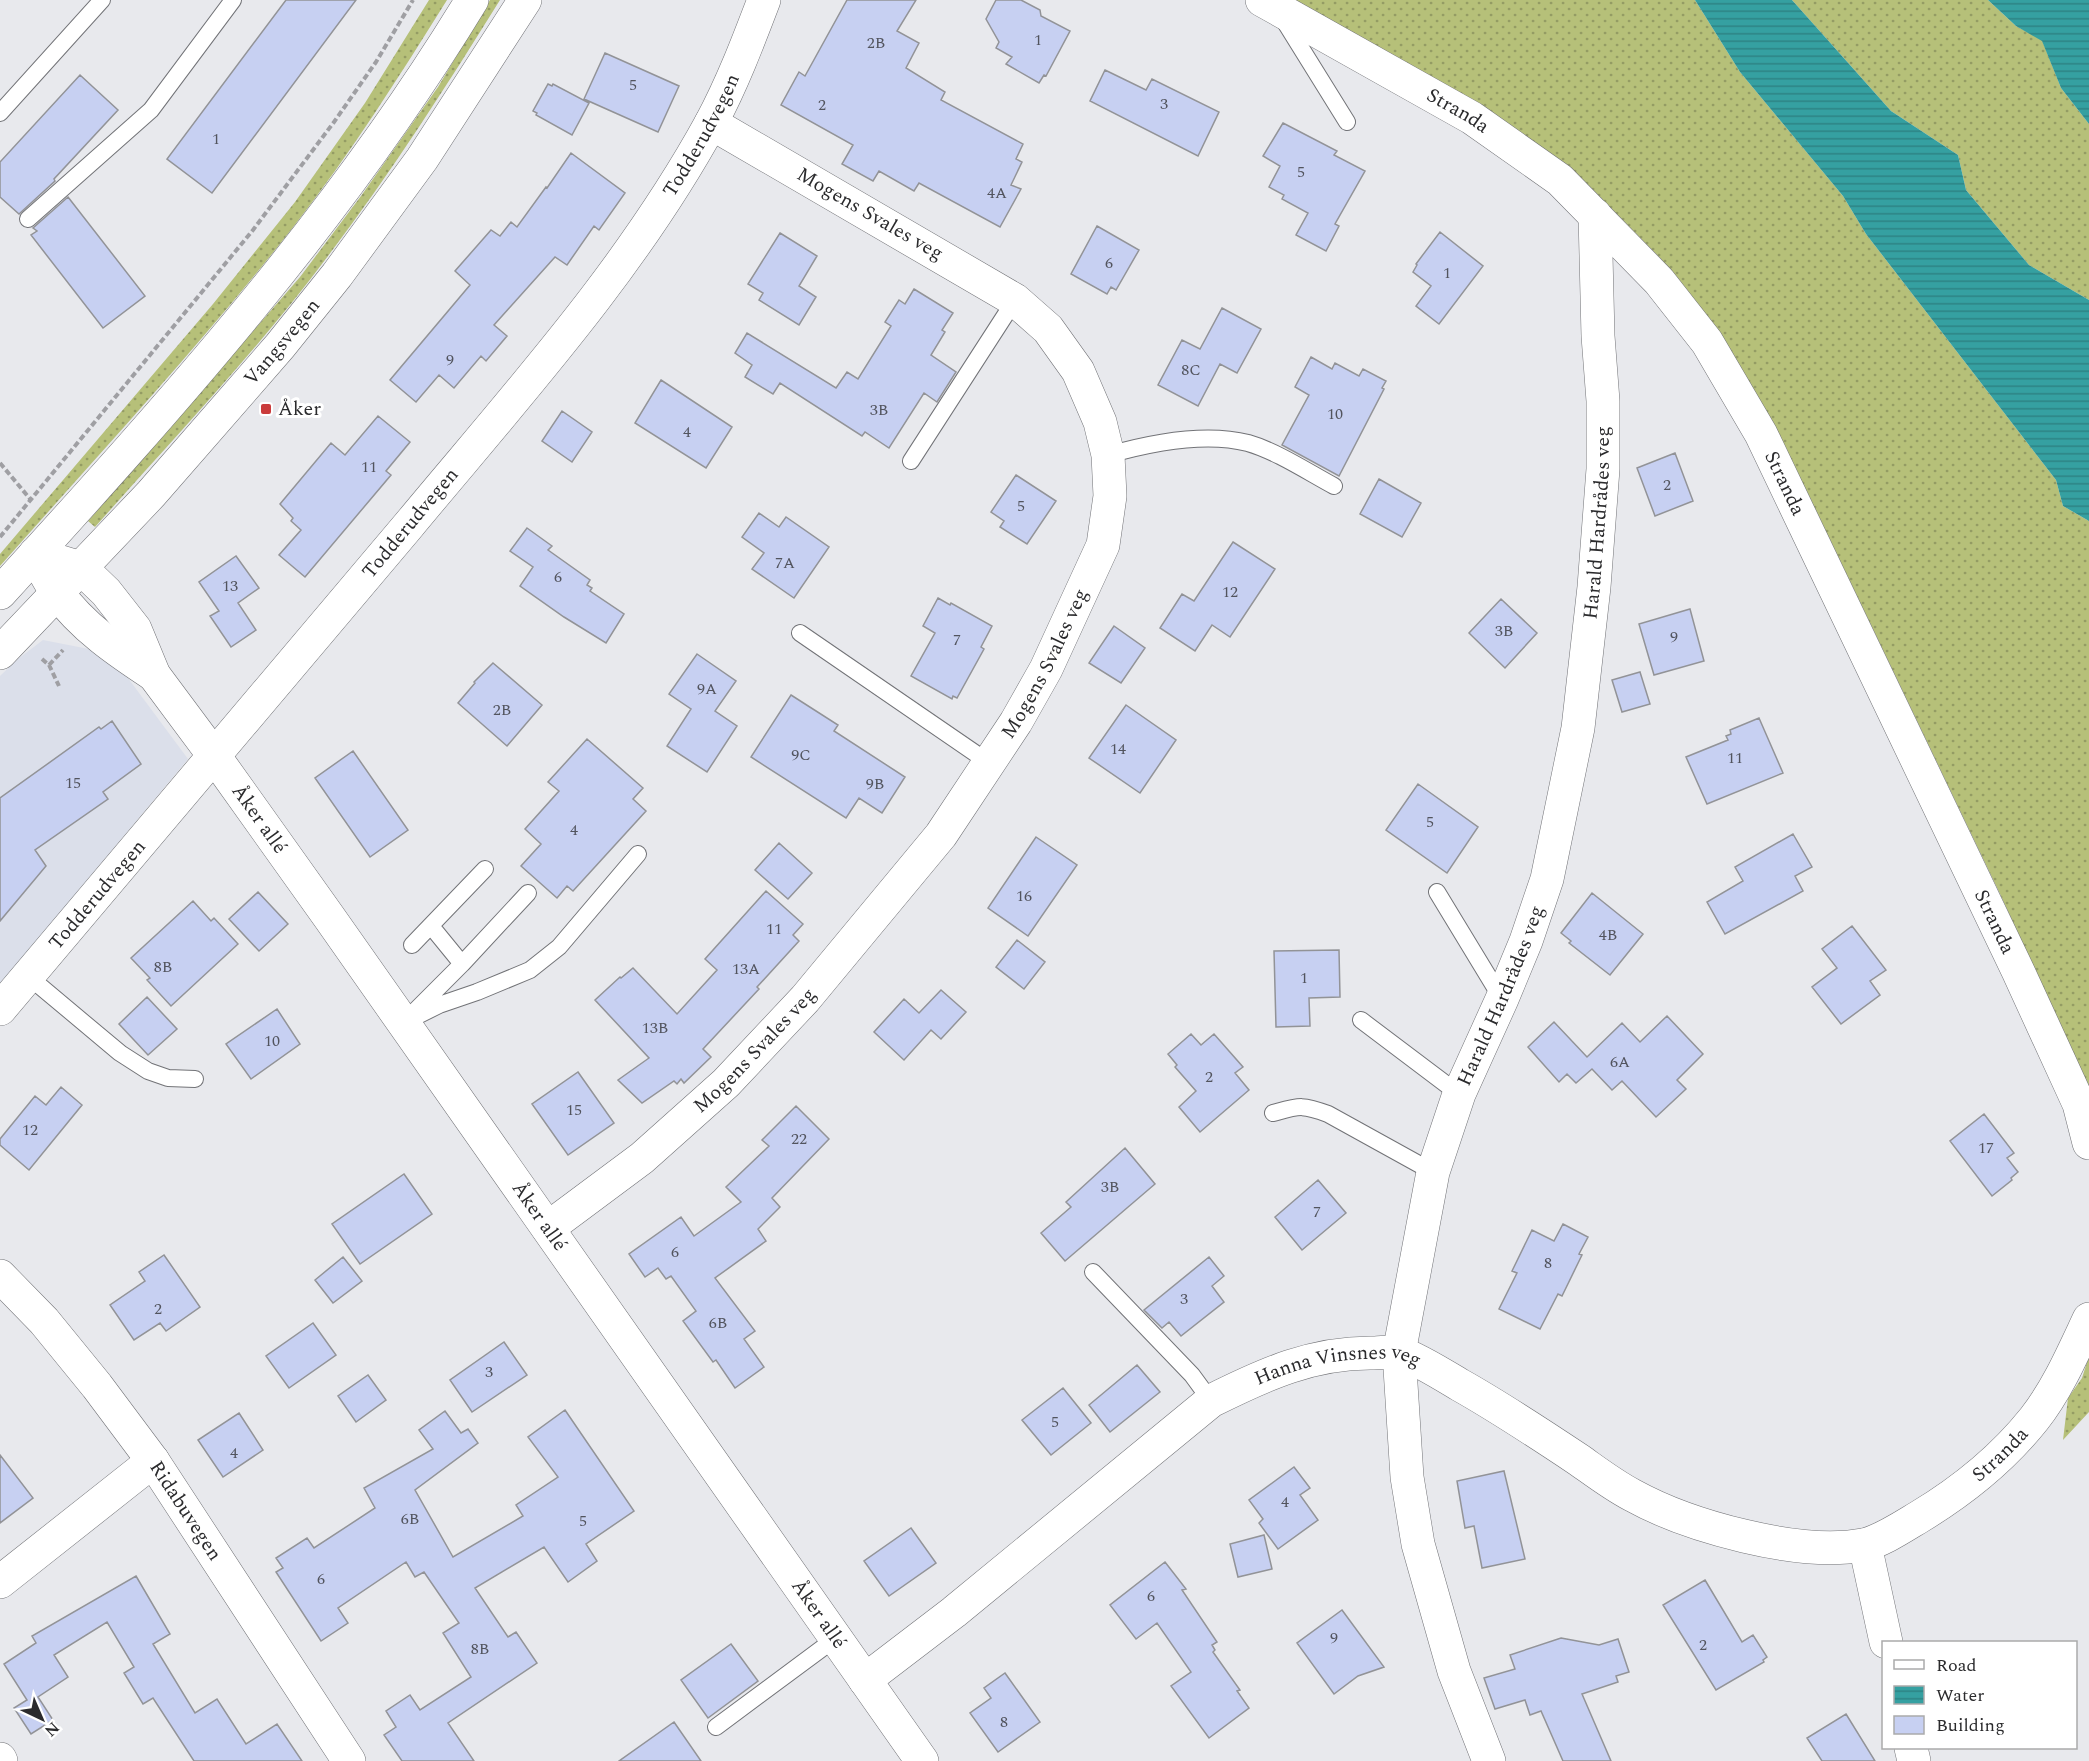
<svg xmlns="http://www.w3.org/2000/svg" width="2089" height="1761" viewBox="0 0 2089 1761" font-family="Spectral,serif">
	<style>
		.built { fill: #dbdfea }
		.grass { fill: url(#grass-dots) }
		.water { fill: url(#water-rules) }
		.building { fill: #c7d0f2; stroke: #929397; stroke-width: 1.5 }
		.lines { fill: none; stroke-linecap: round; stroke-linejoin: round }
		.lane-casing { stroke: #727377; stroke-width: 18 }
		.street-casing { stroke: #727377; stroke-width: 34 }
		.secondary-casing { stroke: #727377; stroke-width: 34 }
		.highway-casing { stroke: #727377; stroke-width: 34 }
		.path { stroke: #9f9fa3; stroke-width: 4; stroke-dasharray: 6 3; stroke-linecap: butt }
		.lane { stroke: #fff; stroke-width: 16 }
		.street { stroke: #fff; stroke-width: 33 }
		.secondary { stroke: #fff; stroke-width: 33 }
		.highway { stroke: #fff; stroke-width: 33 }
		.poi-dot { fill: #ca3b3b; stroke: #fff; stroke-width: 2 }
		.labels { text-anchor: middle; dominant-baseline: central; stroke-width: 6; stroke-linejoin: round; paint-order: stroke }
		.number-label { font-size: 16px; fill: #52545e }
		.street-label { font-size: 20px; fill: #2b2b2d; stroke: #fff }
		.poi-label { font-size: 20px; fill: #2b2b2d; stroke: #fff; text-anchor: start }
	</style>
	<defs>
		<pattern id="grass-dots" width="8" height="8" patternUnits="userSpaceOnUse" patternTransform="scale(1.5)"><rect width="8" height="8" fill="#b6c079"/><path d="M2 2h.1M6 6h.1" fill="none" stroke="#949c64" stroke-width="1.8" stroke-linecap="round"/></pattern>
		<pattern id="water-rules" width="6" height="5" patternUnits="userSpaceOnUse" patternTransform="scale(1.5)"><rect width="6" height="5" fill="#35a0a1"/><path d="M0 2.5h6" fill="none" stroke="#2d8384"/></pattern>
	</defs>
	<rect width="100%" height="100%" fill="#e8e9ed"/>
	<path class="built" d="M43 640 94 650 122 670 188 759 0 984V676L18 659Z"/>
	<path class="grass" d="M429 0H447C399 77 350 154 294 226 202 344 99 454 0 566V554L213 304 295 202 365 103Z
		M490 0H500C446 87 390 174 328 256 257 351 174 438 95 527L88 521 300 277 361 196 438 87Z
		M1288 0H1695L1740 72 1843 196 1866 234 2056 480 2063 506 2089 521V1089L2000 894 1808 494 1732 352 1661 259 1592 189Z
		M1792 0H1988L2016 26 2042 40 2061 88 2089 124V300L2029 265 1966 190 1958 155 1891 111Z
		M2089 1356V1412L2063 1440 2068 1398 2082 1378Z"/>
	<path class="water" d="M1695 0H1792L1891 111 1958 155 1966 190 2029 265 2089 300V521L2063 506 2056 480 1866 234 1843 196 1740 72Z
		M1988 0H2089V124L2061 88 2042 41 2016 26Z"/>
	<path class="building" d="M286 0H356L212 193 167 159Z
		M847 0H916L897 31 919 43 906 68 945 92 941 100 1023 144 1016 159 1022 162 1011 185 1021 189 1000 227 919 183 914 191 879 171 873 181 842 164 853 145 781 105 799 72 805 76Z
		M996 0H1021L1040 10 1041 16 1070 31 1046 76 1044 75 1039 83 1006 64 1012 57 996 48 999 42 986 19Z
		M605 53 679 86 658 132 584 99Z
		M1105 70 1146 90 1152 79 1219 112 1198 156 1090 101Z
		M80 75 118 110 54 179 55 181 19 214 0 197V162Z
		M548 84 552 86 553 84 589 103 572 135 536 115 537 113 533 111Z
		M1283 123 1337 151 1334 155 1365 171 1335 224 1339 226 1326 251 1296 235 1308 213 1282 199 1284 195 1269 187 1280 166 1263 156Z
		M571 153 625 193 599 230 594 226 567 265 555 257 494 325 507 336 486 361 481 356 454 388 439 375 416 402 390 380 470 285 455 271 491 230 500 236 511 222 517 227 546 187 547 188Z
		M68 197 145 296 103 328 31 235 37 231 33 228Z
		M1097 226 1139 250 1116 290 1111 287 1107 294 1071 274Z
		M1440 232 1483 266 1439 324 1416 306 1431 286 1413 272 1417 265 1416 264Z
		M780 233 817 256 799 286 816 297 799 325 759 300 763 293 748 284Z
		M914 289 953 313 942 330 945 332 931 355 956 372 937 402 924 393 889 448 865 432 862 436 780 383 773 394 745 377 752 365 735 353 747 333 836 388 847 372 858 379 891 326 885 322 899 300 905 304Z
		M1222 308 1261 329 1237 373 1220 364 1198 406 1158 385 1182 340 1200 349Z
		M1311 357 1332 369 1335 363 1359 376 1363 369 1386 381 1382 388 1384 389 1339 476 1282 445 1309 395 1295 387Z
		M661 380 732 427 706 468 635 423Z
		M562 411 592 432 572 462 542 441Z
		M378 416 410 442 386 471 391 475 305 577 279 555 301 530 291 521 293 518 280 504 331 443 345 455Z
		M1675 453 1693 501 1655 516 1637 468Z
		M1016 475 1056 501 1027 544 1000 527 1004 521 991 512Z
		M1379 479 1421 503 1402 537 1360 514Z
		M759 513 779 527 786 517 829 547 794 598 752 569 764 553 742 537Z
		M527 528 552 546 548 550 590 580 587 585 592 588 590 591 624 614 606 643 564 617 520 586 533 567 510 551Z
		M1233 542 1275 569 1230 637 1212 625 1195 651 1160 628 1182 594 1194 601Z
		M236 556 259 588 238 603 256 630 231 647 210 616 219 611 199 582Z
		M938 598 950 605 951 603 992 626 981 647 984 649 957 698 953 696 952 699 911 676 935 633 923 626Z
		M1501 599 1537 633 1505 668 1469 633Z
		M1690 609 1704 661 1654 675 1639 624Z
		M1114 626 1145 648 1121 683 1089 663Z
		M697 654 736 681 715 711 737 726 707 772 667 746 691 709 669 694Z
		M493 663 542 705 507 746 458 703 475 683 474 682Z
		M1640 672 1650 704 1622 712 1612 680Z
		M791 695 838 725 834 731 905 777 882 813 859 798 846 818 751 757Z
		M1126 705 1176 740 1140 793 1089 758Z
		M1759 718 1783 773 1707 804 1686 757 1728 740 1726 736 1731 734 1730 730Z
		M112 721 141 764 103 792 108 799 35 850 46 866 0 921V798L99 727 101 729Z
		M587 739 643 788 633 799 646 811 573 891 567 886 557 898 521 866 541 844 525 829 559 791 548 782Z
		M353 751 408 830 370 857 315 778Z
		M1418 784 1478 827 1447 873 1386 830Z
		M1793 834 1812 867 1795 876 1803 891 1725 934 1707 902 1743 881 1735 867Z
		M1036 837 1077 865 1028 936 988 908Z
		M779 843 812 873 788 899 755 870Z
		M766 891 803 924 793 935 799 941 757 987 759 989 703 1049 711 1057 684 1083 681 1079 677 1084 674 1081 642 1103 618 1080 649 1058 595 1000 620 977 621 978 633 968 677 1014 717 970 705 959Z
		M258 892 288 924 259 951 229 919Z
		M1592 893 1643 934 1610 975 1569 943 1571 941 1561 933Z
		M193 901 211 921 214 918 238 944 171 1006 147 980 150 978 131 958Z
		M1852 926 1886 970 1870 981 1880 995 1841 1024 1812 987 1837 968 1822 949Z
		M1017 940 1045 962 1024 989 996 967Z
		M1339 950 1340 997 1309 998 1310 1026 1276 1027 1274 951Z
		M941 990 966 1012 941 1039 931 1030 904 1060 874 1032 904 999 919 1013Z
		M147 997 177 1029 148 1055 119 1024Z
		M277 1009 300 1044 251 1079 226 1044Z
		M1667 1016 1703 1054 1677 1080 1686 1089 1656 1117 1622 1081 1612 1090 1592 1069 1576 1083 1567 1074 1559 1082 1528 1047 1554 1022 1587 1057 1622 1023 1640 1042Z
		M1191 1034 1201 1045 1214 1034 1243 1067 1235 1073 1249 1090 1200 1132 1179 1107 1196 1091 1175 1067 1177 1065 1168 1054Z
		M578 1072 614 1123 568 1155 532 1104Z
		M61 1087 82 1105 29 1170 0 1145V1139L35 1096 46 1105Z
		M796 1106 829 1139 772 1198 780 1207 758 1229 766 1241 715 1278 755 1331 744 1339 764 1367 735 1388 716 1360 713 1362 683 1321 696 1311 671 1276 666 1279 658 1268 645 1277 629 1254 681 1217 694 1236 741 1202 726 1187 769 1146 762 1140Z
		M1984 1114 2014 1153 2007 1158 2018 1172 2011 1178 2012 1180 1992 1196 1950 1141Z
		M1125 1148 1155 1184 1065 1261 1041 1233 1071 1207 1066 1202Z
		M404 1174 432 1214 360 1264 332 1224Z
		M1318 1180 1346 1213 1302 1250 1275 1217Z
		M1563 1224 1588 1237 1579 1254 1582 1255 1562 1296 1558 1294 1540 1329 1499 1309 1517 1273 1512 1271 1532 1230 1554 1241Z
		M164 1255 200 1307 166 1331 160 1323 134 1340 110 1305 145 1281 139 1272Z
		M343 1257 362 1281 333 1303 315 1280Z
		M1209 1257 1224 1276 1212 1286 1224 1302 1181 1336 1169 1322 1162 1328 1144 1310Z
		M313 1323 336 1355 289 1388 266 1356Z
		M504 1342 527 1375 472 1412 450 1380Z
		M1137 1365 1160 1392 1110 1432 1089 1405Z
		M368 1375 386 1400 356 1422 338 1396Z
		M1063 1388 1091 1423 1051 1455 1022 1420Z
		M565 1410 634 1511 586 1544 597 1561 568 1582 544 1547 475 1588 508 1637 516 1632 537 1663 448 1723 474 1761H402L384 1735 396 1727 386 1711 410 1695 420 1710 471 1677 443 1633 459 1623 424 1572 415 1577 406 1562 338 1608 348 1623 321 1641 276 1572 283 1568 276 1558 307 1538 314 1548 375 1508 364 1488 433 1449 419 1430 445 1411 461 1433 468 1429 478 1443 415 1490 453 1557 523 1516 516 1505 558 1477 528 1437Z
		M239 1413 263 1450 223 1477 198 1440Z
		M0 1455 33 1498 0 1523Z
		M1294 1467 1310 1488 1300 1495 1318 1520 1278 1549 1259 1523 1263 1519 1249 1500Z
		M1504 1471 1525 1559 1482 1568 1474 1526 1465 1528 1457 1481Z
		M911 1528 936 1563 889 1596 864 1561Z
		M1264 1535 1272 1569 1238 1577 1230 1544Z
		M1165 1562 1186 1589 1182 1590 1217 1642 1212 1645 1215 1650 1213 1652 1240 1690 1237 1691 1249 1708 1209 1738 1171 1686 1191 1672 1157 1623 1136 1639 1110 1605Z
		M136 1576 170 1634 153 1644 195 1713 217 1699 246 1744 277 1724 302 1761H194L153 1698 143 1704 124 1673 134 1667 107 1622 54 1655 68 1677 38 1697 53 1720 31 1734 14 1708 27 1700 4 1664 36 1643 32 1636Z
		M1705 1580 1742 1642 1753 1635 1767 1657 1763 1660 1764 1662 1716 1690 1663 1605Z
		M1342 1610 1384 1667 1358 1676 1334 1694 1297 1643Z
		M1561 1638 1599 1645 1618 1639 1629 1672 1616 1676 1618 1682 1582 1694 1611 1761H1563L1541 1711 1530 1715 1525 1700 1495 1709 1484 1678 1515 1669 1510 1655Z
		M731 1644 758 1681 708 1718 681 1680Z
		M1005 1673 1040 1722 998 1752 970 1713 991 1698 984 1688Z
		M1846 1714 1875 1761H1822L1807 1738Z
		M674 1722 701 1761H619Z"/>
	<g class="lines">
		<g class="lane-casing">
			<path id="lane" d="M1283 19 1347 122
				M0 113 102 0
				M28 219 151 110 233 0
				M1108 455C1150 443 1205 432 1248 443 1276 451 1308 472 1334 486
				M911 461 1015 300
				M800 633 988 762
				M1437 892 1502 999
				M431 926 462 964
				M412 945 485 869
				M28 976 120 1053 148 1071 168 1078 195 1079
				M414 1012 462 964 528 893
				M1361 1020 1459 1094
				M403 1023 439 1005 477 992 530 970 559 947 638 854
				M1273 1113C1299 1106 1302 1104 1328 1114L1433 1172
				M1093 1272 1192 1375 1211 1401
				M716 1727 836 1638"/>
		</g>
		<g class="street-casing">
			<g id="street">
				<path id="s1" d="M1262 0 1472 118 1560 180 1659 281 1707 342 1761 434 2018 971 2079 1104 2089 1143"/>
				<path id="s2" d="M0 1009C137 849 273 688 408 526 515 397 630 271 711 123 732 84 748 42 764 0"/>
				<path id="s3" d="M548 1228 642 1158 726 1083 805 999 941 835 1016 722 1046 669 1103 545 1110 496 1108 455 1100 422 1078 371 1048 329 1015 300 711 123"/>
				<path id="s4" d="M0 1276 44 1321 97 1386 153 1461 349 1761"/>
				<path d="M1865 1545 1886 1642"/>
				<path d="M0 1582 153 1461"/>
				<path id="s5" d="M865 1680 954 1612 1211 1401C1265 1374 1313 1352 1374 1353 1382 1353 1392 1351 1400 1353 1416 1358 1445 1376 1460 1385 1501 1408 1540 1434 1579 1460 1596 1472 1613 1485 1632 1495 1688 1526 1799 1557 1863 1545 1880 1542 1904 1526 1919 1517 1962 1491 2002 1459 2034 1419 2057 1390 2073 1353 2089 1319"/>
				<path d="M1911 1748 1914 1761"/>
				<path d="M0 1759 1 1761"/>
				<path id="s6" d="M1489 1761 1454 1671 1418 1544 1407 1477 1399 1353 1433 1172 1459 1094 1502 999 1526 941 1547 879 1578 728 1594 587 1603 469V401L1598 336 1595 215"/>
			</g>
		</g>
		<g class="secondary-casing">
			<g id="secondary">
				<path id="s7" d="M35 554 81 568 106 592 135 629 154 675 215 757 329 917 922 1761"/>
				<path d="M42 568C47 576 51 585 57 592 82 627 119 652 154 675"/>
			</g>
		</g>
		<g class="highway-casing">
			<g id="highway">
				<path d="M0 593C172 404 339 219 472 0"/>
				<path id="s8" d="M0 653 151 494 280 346 337 275 422 159 525 0"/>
			</g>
		</g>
		<path class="path" d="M0 463 31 500
			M0 537 253 230 334 122 376 62 413 0
			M42 659 49 665 59 686
			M49 665 63 650"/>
		<use href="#lane" class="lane"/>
		<use href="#street" class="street"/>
		<use href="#secondary" class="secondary"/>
		<use href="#highway" class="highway"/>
	</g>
	<rect class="poi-dot" x="260" y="403" width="12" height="12" rx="3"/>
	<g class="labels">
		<g class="number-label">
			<text x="1038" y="40">1</text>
			<text x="876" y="43">2B</text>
			<text x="633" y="85">5</text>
			<text x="1164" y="104">3</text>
			<text x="822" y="105">2</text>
			<text x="216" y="139">1</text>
			<text x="1301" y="172">5</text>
			<text x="997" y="193">4A</text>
			<text x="1109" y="263">6</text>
			<text x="1447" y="273">1</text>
			<text x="450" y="360">9</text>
			<text x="1191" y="370">8C</text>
			<text x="879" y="410">3B</text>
			<text x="1335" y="414">10</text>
			<text x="687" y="432">4</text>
			<text x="369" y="467">11</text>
			<text x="1667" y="485">2</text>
			<text x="1021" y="506">5</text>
			<text x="785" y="563">7A</text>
			<text x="558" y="577">6</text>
			<text x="230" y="586">13</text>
			<text x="1230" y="592">12</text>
			<text x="1504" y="631">3B</text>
			<text x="1674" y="637">9</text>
			<text x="957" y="640">7</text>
			<text x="707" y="689">9A</text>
			<text x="502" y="710">2B</text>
			<text x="1118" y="749">14</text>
			<text x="801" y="755">9C</text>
			<text x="1735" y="758">11</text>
			<text x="73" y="783">15</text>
			<text x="875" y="784">9B</text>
			<text x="1430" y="822">5</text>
			<text x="574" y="830">4</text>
			<text x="1024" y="896">16</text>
			<text x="774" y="929">11</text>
			<text x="1608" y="935">4B</text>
			<text x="163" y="967">8B</text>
			<text x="746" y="969">13A</text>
			<text x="1304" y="978">1</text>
			<text x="655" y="1028">13B</text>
			<text x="272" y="1041">10</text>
			<text x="1620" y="1062">6A</text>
			<text x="1209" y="1077">2</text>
			<text x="574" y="1110">15</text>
			<text x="30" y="1130">12</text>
			<text x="799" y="1139">22</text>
			<text x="1986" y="1148">17</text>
			<text x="1110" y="1187">3B</text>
			<text x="1317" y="1212">7</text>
			<text x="675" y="1252">6</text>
			<text x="1548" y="1263">8</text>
			<text x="1184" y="1299">3</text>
			<text x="158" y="1309">2</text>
			<text x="718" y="1323">6B</text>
			<text x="489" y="1372">3</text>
			<text x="1055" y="1422">5</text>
			<text x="234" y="1453">4</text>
			<text x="1285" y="1502">4</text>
			<text x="410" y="1519">6B</text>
			<text x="583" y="1521">5</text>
			<text x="321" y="1579">6</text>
			<text x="1151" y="1596">6</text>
			<text x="1334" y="1638">9</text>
			<text x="1703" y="1645">2</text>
			<text x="480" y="1649">8B</text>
			<text x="1004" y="1722">8</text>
		</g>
		<g class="street-label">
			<text stroke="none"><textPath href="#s1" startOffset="225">Stranda</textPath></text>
			<text stroke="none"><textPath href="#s2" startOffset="1122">Todderudvegen</textPath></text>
			<text transform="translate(870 214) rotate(30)">Mogens Svales veg</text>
			<text stroke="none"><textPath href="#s8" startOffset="420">Vangsvegen</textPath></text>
			<text stroke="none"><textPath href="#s1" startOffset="729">Stranda</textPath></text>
			<text stroke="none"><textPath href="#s6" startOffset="1280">Harald Hardrådes veg</textPath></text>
			<text stroke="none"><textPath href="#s2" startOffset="636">Todderudvegen</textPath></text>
			<text stroke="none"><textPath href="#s3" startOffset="759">Mogens Svales veg</textPath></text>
			<text stroke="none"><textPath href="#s7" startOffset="358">Åker allé</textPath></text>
			<text stroke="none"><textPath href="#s2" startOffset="150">Todderudvegen</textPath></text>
			<text stroke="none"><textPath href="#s1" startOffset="1215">Stranda</textPath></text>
			<text stroke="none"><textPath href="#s6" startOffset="794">Harald Hardrådes veg</textPath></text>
			<text stroke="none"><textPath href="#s3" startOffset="273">Mogens Svales veg</textPath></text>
			<text stroke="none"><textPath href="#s7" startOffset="844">Åker allé</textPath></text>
			<text stroke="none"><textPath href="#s5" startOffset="579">Hanna Vinsnes veg</textPath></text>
			<text stroke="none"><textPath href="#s5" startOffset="1320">Stranda</textPath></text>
			<text stroke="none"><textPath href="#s4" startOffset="300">Ridabuvegen</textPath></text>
			<text stroke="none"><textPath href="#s7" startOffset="1330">Åker allé</textPath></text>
		</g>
		<g class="poi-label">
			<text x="278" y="409">Åker</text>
		</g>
	</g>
	<rect x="1882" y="1641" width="195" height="108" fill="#ffffff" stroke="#aaaaab" stroke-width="1.5"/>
	<rect x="1894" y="1660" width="30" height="9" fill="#ffffff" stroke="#aaaaab" stroke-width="1.5"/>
	<text x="1936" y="1671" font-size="18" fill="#2b2b2d">Road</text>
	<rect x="1894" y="1686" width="30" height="18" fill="url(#water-rules)" stroke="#aaaaab" stroke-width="1.5"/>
	<text x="1936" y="1701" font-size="18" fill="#2b2b2d">Water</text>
	<rect x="1894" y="1716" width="30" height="18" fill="#c7d0f2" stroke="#aaaaab" stroke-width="1.5"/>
	<text x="1936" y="1731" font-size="18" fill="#2b2b2d">Building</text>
	<g transform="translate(42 1719) rotate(136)" stroke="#ffffff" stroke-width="4.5" paint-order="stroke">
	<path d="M0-4.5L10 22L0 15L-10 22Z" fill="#2b2b2d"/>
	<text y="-9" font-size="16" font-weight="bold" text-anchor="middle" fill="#2b2b2d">N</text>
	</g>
</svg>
